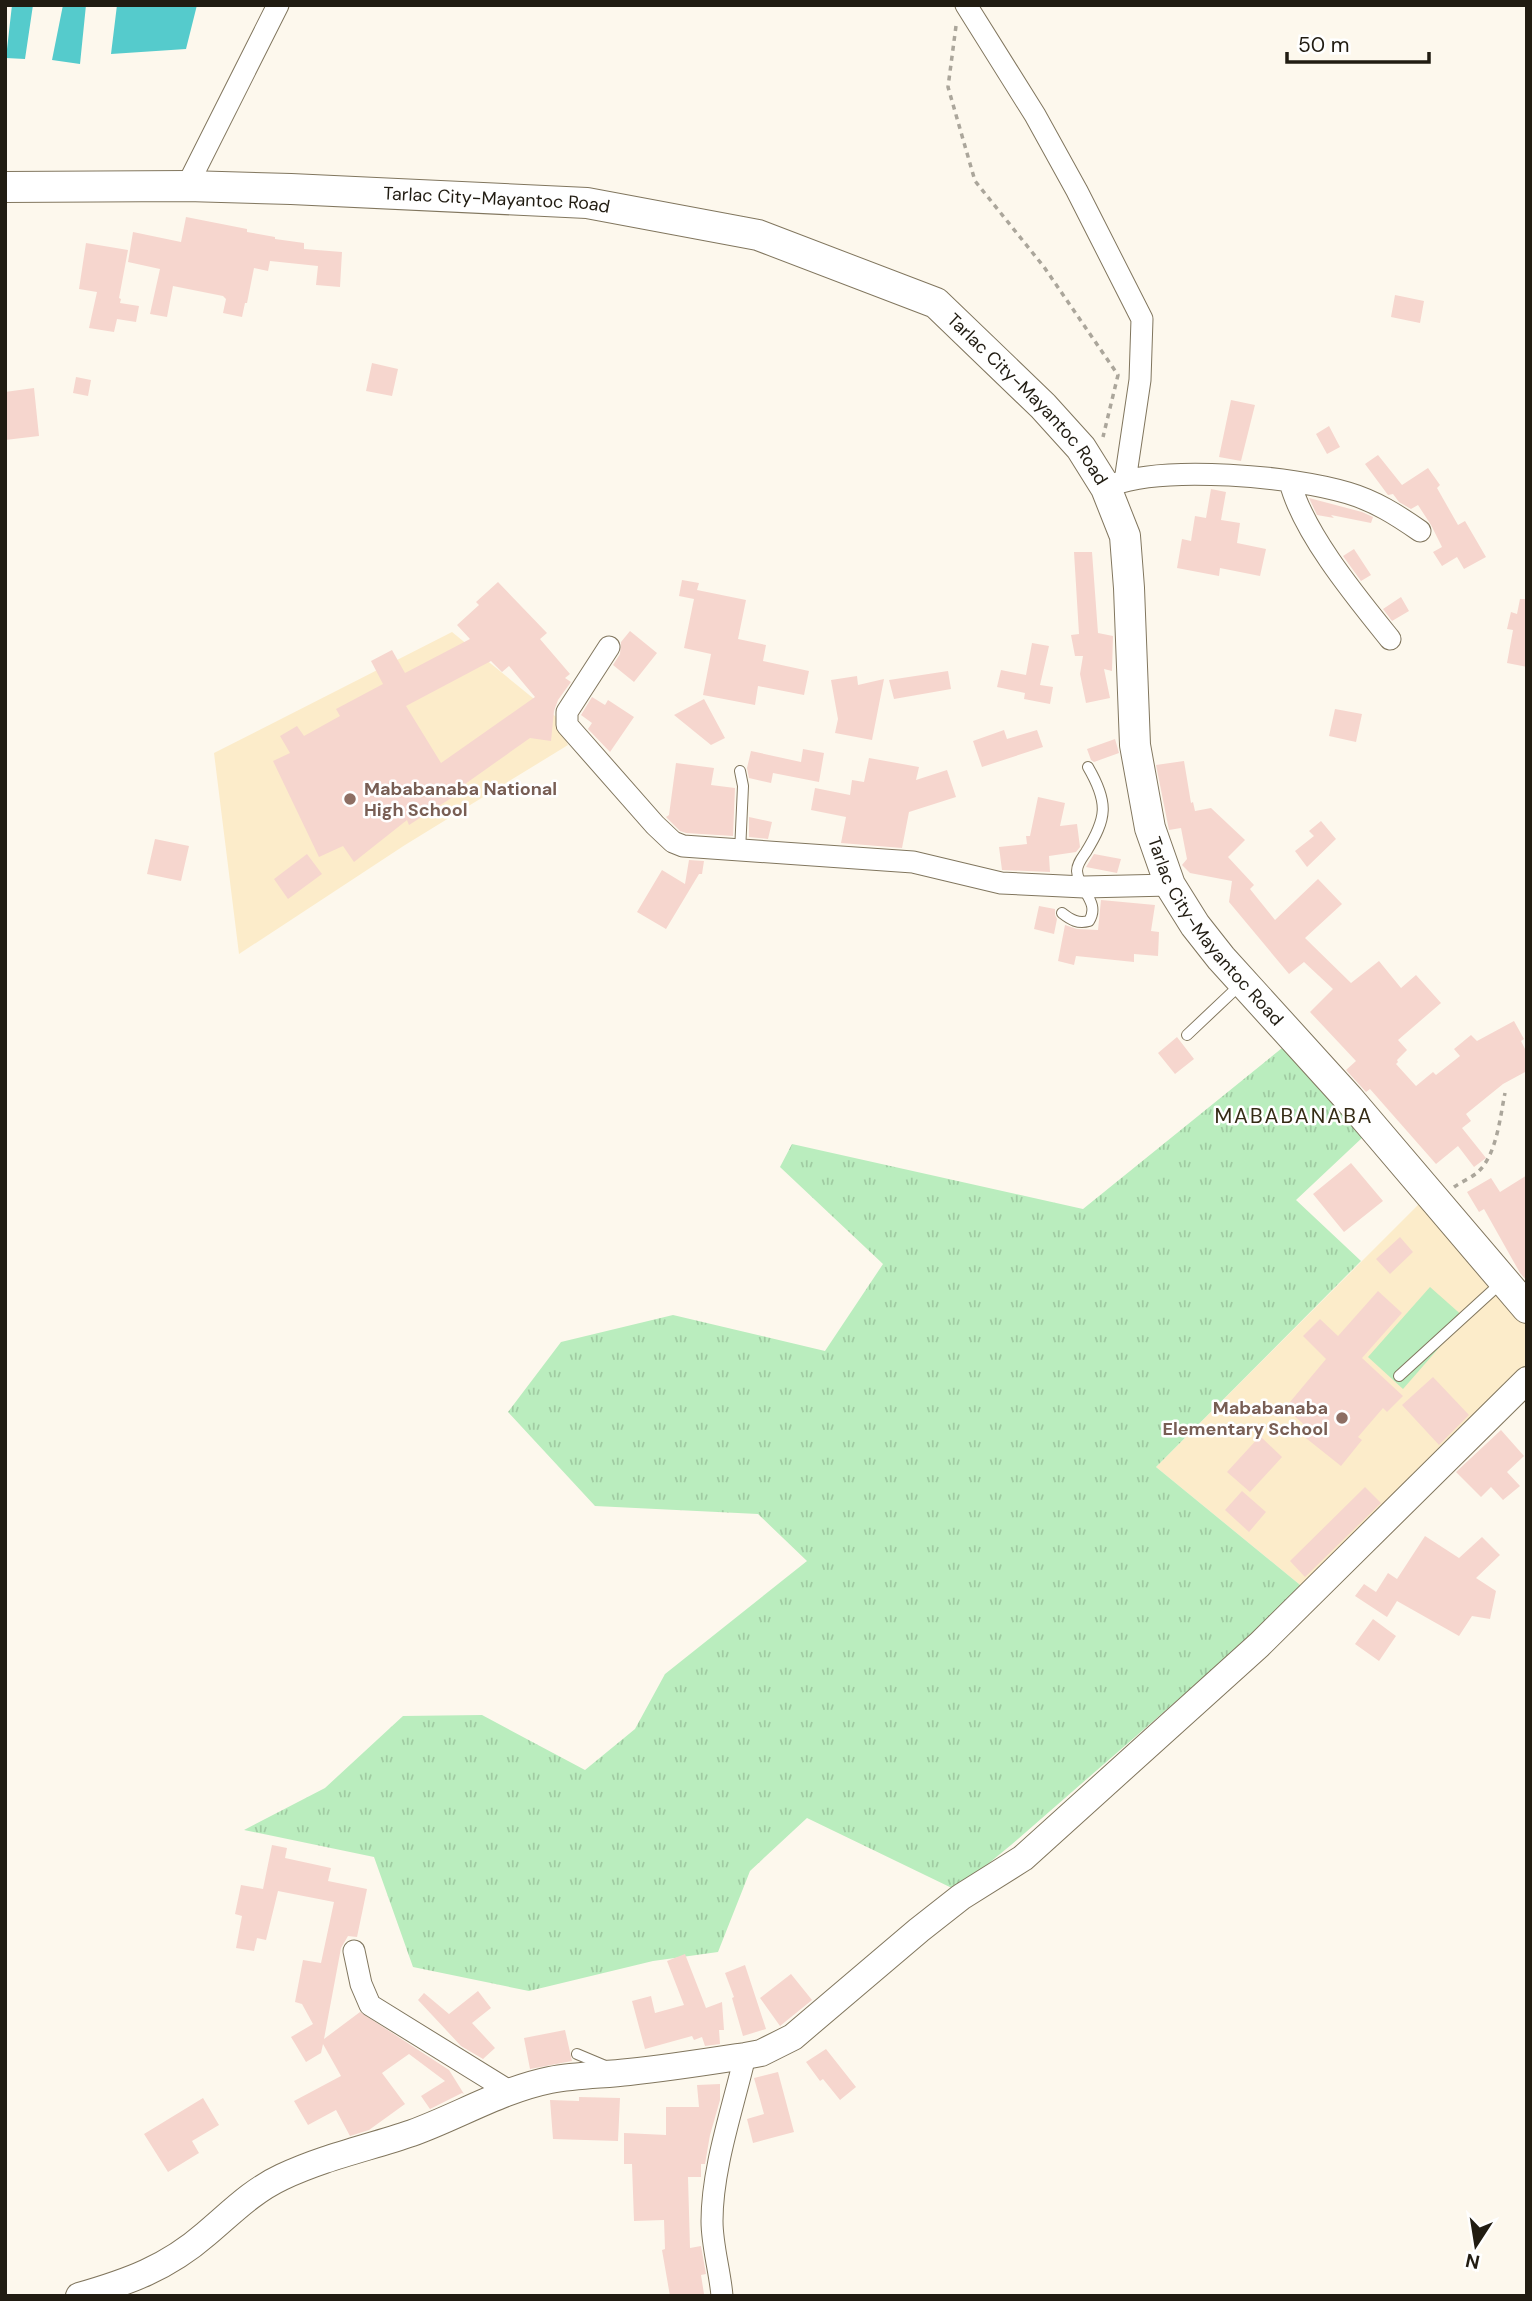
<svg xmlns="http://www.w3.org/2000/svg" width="1532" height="2301" viewBox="0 0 1532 2301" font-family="'DM Sans',sans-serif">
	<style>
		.built { fill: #fcecca }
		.grass { fill: url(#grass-tufts) }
		.park { fill: #baedbe }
		.water { fill: #55cbcc }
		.building { fill: #f6d6ce; fill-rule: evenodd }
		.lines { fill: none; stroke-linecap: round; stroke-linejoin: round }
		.service-casing { stroke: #81765e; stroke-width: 12 }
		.minor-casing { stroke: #81765e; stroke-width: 23 }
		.tertiary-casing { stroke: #81765e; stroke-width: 28 }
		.secondary-casing { stroke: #81765e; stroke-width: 32 }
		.path { stroke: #aba69b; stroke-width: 3.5; stroke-dasharray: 5 5; stroke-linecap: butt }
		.service { stroke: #fff; stroke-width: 10 }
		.minor { stroke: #fff; stroke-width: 21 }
		.tertiary { stroke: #fff; stroke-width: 26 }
		.secondary { stroke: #fff; stroke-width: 30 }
		.education-dot { fill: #8d6e63; stroke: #fff; stroke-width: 2.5 }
		.labels { text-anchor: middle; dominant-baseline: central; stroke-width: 5; stroke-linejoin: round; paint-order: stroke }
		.street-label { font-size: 18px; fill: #211c12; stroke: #fff }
		.education-label { font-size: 18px; font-weight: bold; fill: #785e54; stroke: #fff; text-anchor: start }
		.quarter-label { font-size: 21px; letter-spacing: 2px; fill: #352b15; stroke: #fff }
	</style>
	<defs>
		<pattern id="grass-tufts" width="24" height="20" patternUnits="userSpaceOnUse" patternTransform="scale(1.75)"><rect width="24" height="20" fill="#baedbe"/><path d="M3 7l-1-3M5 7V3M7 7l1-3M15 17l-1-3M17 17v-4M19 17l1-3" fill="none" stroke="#a0cba2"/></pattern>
	</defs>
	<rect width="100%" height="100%" fill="#fdf8ed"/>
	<path class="built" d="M452 632 555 716 568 745 405 845 239 954 214 753Z
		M1421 1202 1527 1322V1370L1305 1589 1156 1467Z"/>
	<path class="grass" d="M1287 1044 1363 1137 1296 1200 1361 1261 1156 1467 1305 1589 1011 1845 956 1890 807 1818 750 1871 718 1952 653 1961 529 1991 413 1967 374 1857 244 1830 325 1788 403 1716 482 1715 585 1770 635 1729 665 1674 807 1561 758 1514 595 1506 508 1412 561 1342 673 1315 825 1351 883 1264 780 1167 792 1144 1083 1209Z"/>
	<path class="park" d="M1430 1287 1465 1318 1403 1389 1368 1357Z"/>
	<path class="water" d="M12 5H33L25 59 6 58Z
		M63 5H86L80 64 52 60Z
		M117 5H197L186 49 111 54Z"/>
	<path class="building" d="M186 217 247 229V232L275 237V239L304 243V249L342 252 340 287 316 285 318 266 270 261 268 271 254 268 247 303H245L242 317 223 313 226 299 223 296 173 286 167 317 150 314 160 269 128 262 133 232 181 242Z
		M86 243 128 250 119 298 121 299 120 303 139 306 136 322 117 319 114 332 89 328 97 292 79 289Z
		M1395 295 1424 301 1420 323 1391 317Z
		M372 363 398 369 392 396 366 391Z
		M76 377 91 380 88 396 73 393Z
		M34 388 39 436 5 440V392Z
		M1231 400 1255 405 1241 461 1219 457Z
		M1329 426 1340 447 1327 454 1316 434Z
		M1378 455 1402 485 1428 468 1440 485 1437 488 1458 525 1465 521 1486 557 1464 569 1457 557 1442 566 1433 552 1442 547 1431 525 1418 505 1411 509 1399 502 1393 494 1388 495 1365 464Z
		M1211 489 1226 492 1221 520 1240 523 1237 543 1266 549 1260 576 1220 568 1219 576 1177 568 1182 539 1191 541 1195 516 1206 518Z
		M1309 498 1362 512 1373 517 1371 523 1331 515 1334 518 1317 515Z
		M1354 549 1371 575 1361 581 1343 556Z
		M1074 552H1092L1098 633 1113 636 1112 671 1104 669 1110 698 1086 703 1080 674 1083 656H1075L1071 635 1079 634Z
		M682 580 699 583 697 590 746 600 738 639 766 645 763 661 809 671 804 695 758 686 755 705 703 695 711 654 684 648 694 599 679 596Z
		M498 582 547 633 540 639 570 674 565 678 571 682 558 700 554 711 551 741 530 738 451 794 453 797 409 825 407 820 354 862 343 846 319 857 273 761 290 753 280 736 297 726 304 736 340 716 336 709 383 684 371 661 392 650 405 673 470 639 457 625 479 605 476 602ZM491 661 502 672 509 666 535 697 441 763 406 706Z
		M1401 597 1409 611 1392 621 1383 609Z
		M1520 599H1527V667L1507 663 1513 630 1507 629 1511 612 1517 614Z
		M630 631 657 653 634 682 613 665 620 654 621 642Z
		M1032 643 1049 646 1040 685 1053 687 1050 704 1024 699 1025 693 997 687 1001 670 1026 675Z
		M948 671 951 689 894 699 889 680Z
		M857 676 858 685 884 679 872 740 835 733 838 719 831 680Z
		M592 697 605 705 608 700 634 717 610 752 588 729 592 723 581 715Z
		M704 699 725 738 711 745 674 715Z
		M1335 709 1362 714 1356 742 1329 736Z
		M1004 730 1007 739 1037 730 1043 747 982 767 973 741Z
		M1115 739 1119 753 1094 762 1091 760 1087 749Z
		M803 749 824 753 819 782 773 773 771 783 749 778 747 768 751 751 801 762Z
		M869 758 919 767 916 780 947 770 956 797 909 812 902 848 841 843 846 817 811 810 815 788 850 795 852 780 864 782Z
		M1184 761 1191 803 1193 802 1195 811 1211 808 1245 840 1228 857 1254 885 1250 889 1275 920 1318 879 1342 904 1305 938 1351 983 1379 961 1401 988 1416 975 1441 1003 1398 1040 1407 1050 1397 1060 1398 1062 1396 1064 1416 1086 1433 1072 1436 1075 1460 1056 1454 1049 1471 1035 1477 1041 1514 1021 1524 1039 1521 1041 1527 1053V1071L1503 1084 1466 1114 1471 1121 1462 1128 1486 1158 1474 1167 1458 1146 1436 1164 1370 1089 1366 1092 1346 1070 1356 1061 1310 1012 1333 989 1304 962 1289 974 1229 902 1232 881 1190 873 1182 865 1187 859 1181 828 1169 830 1156 765Z
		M676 763 714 768 711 785 735 788 733 836 686 833 680 831 666 817 669 815Z
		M1038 797 1065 803 1060 826 1077 824 1080 847 1076 852 1049 856 1050 872 1002 870 999 847 1027 844 1026 836H1030Z
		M749 817 772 822 768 839 749 837Z
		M1321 821 1336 839 1307 867 1295 851 1314 836 1309 831Z
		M155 839 189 846 181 881 147 874Z
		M307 854 322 874 288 899 274 879Z
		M1094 854 1121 859 1117 873 1086 867Z
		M689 860 704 861 702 874H699L666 929 637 912 662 870 685 884Z
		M1101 900 1155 905 1151 931 1159 932 1158 956 1134 954V962L1076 956 1074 965 1058 961 1065 925 1077 929 1098 930Z
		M1039 906 1055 909V915L1057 919 1054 934 1034 929Z
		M1177 1037 1194 1059 1175 1074 1158 1053Z
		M1351 1163 1383 1201 1344 1232 1313 1194Z
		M1527 1175V1281L1520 1273 1484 1209 1479 1212 1467 1192 1491 1178 1500 1192Z
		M1400 1237 1413 1252 1390 1274 1376 1259Z
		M1378 1291 1402 1313 1362 1358 1403 1396 1387 1412 1383 1408 1358 1437 1362 1440 1341 1466 1302 1435 1308 1428 1285 1408 1326 1359 1303 1336 1320 1319 1338 1336Z
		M1433 1377 1469 1415 1439 1445 1402 1405Z
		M1501 1430 1524 1456 1507 1472 1520 1486 1503 1500 1491 1487 1481 1497 1456 1472Z
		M1260 1436 1282 1457 1250 1492 1227 1472Z
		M1365 1487 1381 1503 1305 1577 1290 1561Z
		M1242 1491 1266 1512 1249 1532 1225 1510Z
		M1425 1536 1459 1558 1482 1537 1500 1555 1476 1578 1496 1591 1490 1619 1472 1616 1459 1636 1397 1601 1387 1617 1355 1596 1364 1584 1376 1592 1388 1573 1397 1579Z
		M1373 1619 1396 1636 1379 1661 1355 1644Z
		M272 1845 287 1848 285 1858 331 1868 328 1881 367 1889 357 1937 348 1936 341 1948 324 2039 360 2012 449 2070 464 2094 462 2093 430 2109 421 2096 445 2081 409 2054 382 2073 405 2104 369 2130 350 2136 336 2110 308 2125 294 2101 341 2076 323 2044 321 2053 306 2062 291 2037 313 2024 302 2004 295 2002 303 1960 321 1963 334 1902 278 1891 266 1940 257 1938 254 1951 236 1948 242 1916 235 1914 241 1885 263 1889Z
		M685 1954 706 2008 722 2002 724 2030H719L720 2044 705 2046 702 2037 694 2040 692 2036 645 2049 632 2001 651 1996 655 2013 684 2005 667 1961Z
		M745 1965 766 2029 743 2036 732 1998 734 1997 725 1973Z
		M791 1974 812 2000 780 2026 760 1998Z
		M478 1991 491 2008 472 2023 495 2048 483 2059 461 2046 418 2000 424 1993 449 2014Z
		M565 2030 572 2061 530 2069 524 2038Z
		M826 2049 856 2087 840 2100 823 2079 820 2081 806 2062Z
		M778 2072 794 2132 753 2143 747 2119 764 2114 754 2078Z
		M720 2084V2100L710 2135 705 2164H701V2177H688L690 2248 701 2246 706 2274 701 2275 704 2294 670 2296 662 2250 665 2249 664 2220 634 2221 632 2164H624V2133L666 2135V2107H699L697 2085Z
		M579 2097 620 2098 618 2141 553 2139 550 2100 579 2101Z
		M203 2098 219 2125 192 2141 199 2153 168 2172 144 2134Z"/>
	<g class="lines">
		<g class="service-casing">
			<path id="service" d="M740 852 743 786 740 771
				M1062 913C1071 920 1078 924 1089 921 1101 902 1078 890 1077 871 1077 864 1082 858 1086 852 1107 818 1109 803 1088 767
				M1187 1035 1241 984
				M1399 1376 1502 1282
				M577 2054 608 2067"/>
		</g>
		<g class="minor-casing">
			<path id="minor" d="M966 5 1035 115 1077 191 1142 319 1140 380 1125 481
				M187 186 278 5
				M1290 482C1303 533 1357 598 1390 639
				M1112 485C1165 465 1293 476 1348 493 1375 501 1397 515 1420 531
				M609 647 567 712V725L655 825 673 842 683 846 913 862 1001 883 1084 887 1170 885
				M354 1951 361 1984 370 2005 509 2091
				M722 2296C720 2271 712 2246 712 2221 712 2168 733 2108 745 2056"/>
		</g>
		<g class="tertiary-casing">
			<path id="tertiary" d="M79 2296C128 2282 167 2268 206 2234 231 2213 252 2191 282 2177 324 2157 368 2148 412 2133 459 2116 501 2090 550 2080 577 2075 603 2075 629 2072 668 2068 706 2062 745 2056L761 2053 793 2037 919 1930 961 1897 1023 1858 1259 1645 1527 1380"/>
		</g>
		<g class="secondary-casing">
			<g id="secondary">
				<path id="s1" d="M5 187 187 186 291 189 587 203 758 235 936 303 1043 406 1081 448 1106 488 1125 536 1129 588 1135 745 1150 828 1170 885 1195 925 1221 958 1349 1099 1527 1308"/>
			</g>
		</g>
		<path class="path" d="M956 26 948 87 975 181 1044 267 1118 375 1103 437
			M1454 1187C1461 1182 1471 1178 1478 1172 1497 1154 1500 1117 1505 1093"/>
		<use href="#service" class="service"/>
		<use href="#minor" class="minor"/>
		<use href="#tertiary" class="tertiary"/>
		<use href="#secondary" class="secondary"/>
	</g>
	<g class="education-dot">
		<circle cx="350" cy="799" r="7"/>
		<circle cx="1342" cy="1418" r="7"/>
	</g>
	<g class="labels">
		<g class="street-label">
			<text stroke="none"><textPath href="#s1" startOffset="492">Tarlac City-Mayantoc Road</textPath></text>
			<text stroke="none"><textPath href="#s1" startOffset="1080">Tarlac City-Mayantoc Road</textPath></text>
			<text stroke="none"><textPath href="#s1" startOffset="1668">Tarlac City-Mayantoc Road</textPath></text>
		</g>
		<g class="education-label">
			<text x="364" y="789">Mababanaba National<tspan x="364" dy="21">High School</tspan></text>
			<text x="1328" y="1408" text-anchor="end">Mababanaba<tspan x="1328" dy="21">Elementary School</tspan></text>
		</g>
		<g class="quarter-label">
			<text x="1294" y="1116">MABABANABA</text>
		</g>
	</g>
	<rect width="1532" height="2301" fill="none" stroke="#211c12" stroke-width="14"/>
	<g transform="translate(1476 2245) rotate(192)" stroke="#ffffff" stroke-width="5" paint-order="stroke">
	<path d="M0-5L12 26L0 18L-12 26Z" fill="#211c12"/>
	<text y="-10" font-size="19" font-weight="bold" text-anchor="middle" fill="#211c12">N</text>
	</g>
	<path d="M1287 52v10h142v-10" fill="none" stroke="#211c12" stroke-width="3.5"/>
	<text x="1298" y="52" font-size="21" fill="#211c12" stroke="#ffffff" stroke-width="5" paint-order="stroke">50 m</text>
</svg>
